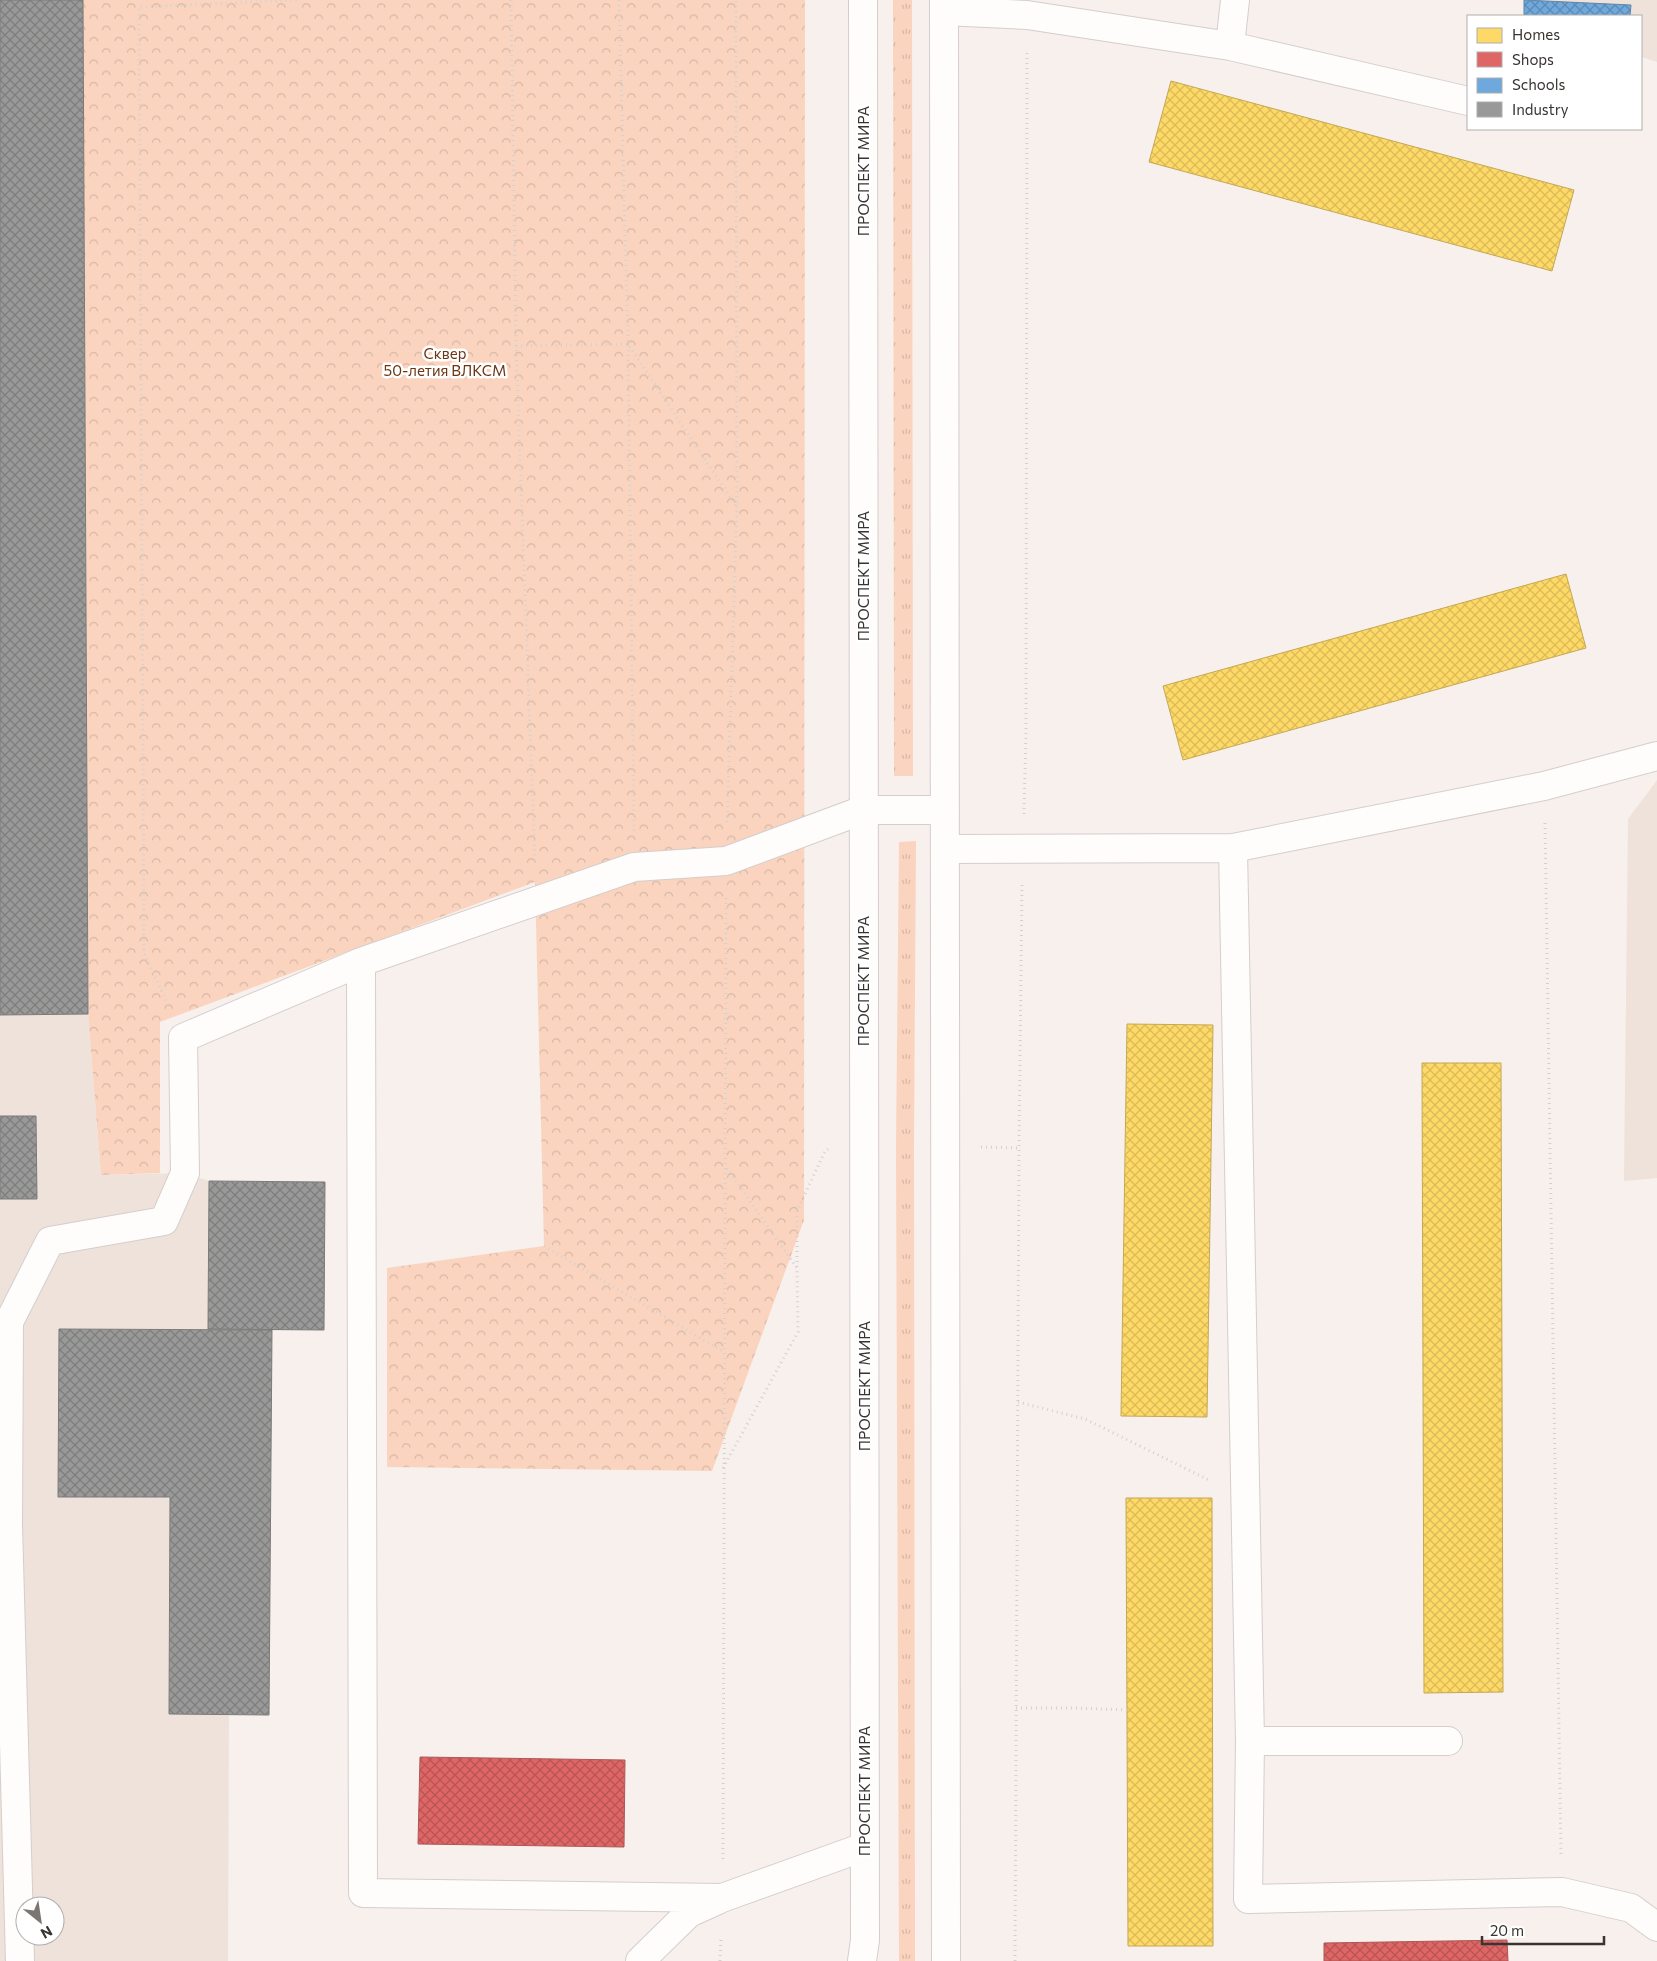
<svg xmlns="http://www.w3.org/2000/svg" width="1657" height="1961" viewBox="0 0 1657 1961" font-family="Commissioner,sans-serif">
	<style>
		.built { fill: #efe2db; fill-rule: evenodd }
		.grass { fill: url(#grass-tufts) }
		.park { fill: url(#park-crowns) }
		.homes { fill: url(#homes-cross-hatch); stroke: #c3a856 }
		.shops { fill: url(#shops-cross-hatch); stroke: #ae5756 }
		.schools { fill: url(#schools-cross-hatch); stroke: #5e85a9 }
		.industry { fill: url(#industry-cross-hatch); stroke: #7c7b7a }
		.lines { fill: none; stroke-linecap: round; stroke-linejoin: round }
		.minor-casing { stroke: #d4cecc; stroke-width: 30 }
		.major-casing { stroke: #d4cecc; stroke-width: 30 }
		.path { stroke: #d3d1d0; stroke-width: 3; stroke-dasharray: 1 4; stroke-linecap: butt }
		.minor { stroke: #fefdfc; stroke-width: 28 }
		.major { stroke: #fefdfc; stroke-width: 28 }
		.labels { text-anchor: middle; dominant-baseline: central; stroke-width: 5; stroke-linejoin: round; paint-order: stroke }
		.street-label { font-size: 15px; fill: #383431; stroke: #fff }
		.park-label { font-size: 15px; fill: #6d3612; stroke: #fff }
	</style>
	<defs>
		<pattern id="grass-tufts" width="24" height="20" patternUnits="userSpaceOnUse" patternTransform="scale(1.25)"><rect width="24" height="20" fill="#fad4bf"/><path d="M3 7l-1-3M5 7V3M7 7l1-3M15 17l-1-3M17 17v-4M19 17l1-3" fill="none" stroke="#d7b7a5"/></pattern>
		<pattern id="park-crowns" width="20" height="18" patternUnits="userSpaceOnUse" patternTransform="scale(1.25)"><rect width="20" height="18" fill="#fad4bf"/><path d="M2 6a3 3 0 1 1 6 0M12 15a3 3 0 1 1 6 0" fill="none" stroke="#d7b7a5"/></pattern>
		<pattern id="homes-cross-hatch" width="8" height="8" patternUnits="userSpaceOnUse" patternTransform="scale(1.25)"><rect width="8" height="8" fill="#ffd966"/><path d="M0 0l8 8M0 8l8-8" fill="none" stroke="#dbbb59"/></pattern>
		<pattern id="shops-cross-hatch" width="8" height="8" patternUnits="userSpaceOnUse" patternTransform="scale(1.25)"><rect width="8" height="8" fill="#e06666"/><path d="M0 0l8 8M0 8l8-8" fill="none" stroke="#b75555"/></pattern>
		<pattern id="schools-cross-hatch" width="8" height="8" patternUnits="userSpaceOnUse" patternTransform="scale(1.25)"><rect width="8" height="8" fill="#6fa8dc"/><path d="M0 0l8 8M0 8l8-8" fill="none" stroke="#5c8ab3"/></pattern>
		<pattern id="industry-cross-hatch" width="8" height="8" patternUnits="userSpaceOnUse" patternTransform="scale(1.25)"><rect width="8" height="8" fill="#999"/><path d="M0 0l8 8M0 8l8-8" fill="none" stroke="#7e7e7d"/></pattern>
	</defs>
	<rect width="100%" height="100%" fill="#f7f0ec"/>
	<path class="built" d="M0 0H83L88 1014 101 1175 185 1173 209 1181 208 1329 272 1330 269 1715H229L228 1961H0ZM25 1906H55V1936H25Z
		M1524 0H1657V62L1641 57V16H1524Z
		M1657 780V1178L1624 1181 1628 819Z"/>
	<path class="grass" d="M893 0H912L913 776H894Z
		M916 841 914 1146 915 1961H899L896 1146 899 842Z"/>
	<path class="park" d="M83 0H805L804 1220 712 1471 387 1467V1268L544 1246 535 882 160 1022V1173L101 1175 88 1014Z"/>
	<path class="homes" d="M1171 81 1574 190 1552 271 1149 162Z
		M1566 574 1586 648 1183 760 1163 686Z
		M1127 1024 1213 1025 1207 1417 1121 1416Z
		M1422 1063H1501L1503 1692 1424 1693Z
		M1126 1498H1212L1213 1946H1128Z"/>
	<path class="shops" d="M420 1757 625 1760 624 1847 418 1844Z
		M1507 1940 1508 1961H1324V1943Z"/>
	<path class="schools" d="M1524 0 1631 5 1630 16H1524Z"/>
	<path class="industry" d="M0 0H83L88 1014 0 1015Z
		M0 1116H36L37 1199H0Z
		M209 1181 325 1182 324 1330 208 1329Z
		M59 1329 272 1330 269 1715 169 1714 170 1497H58Z"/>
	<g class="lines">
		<g class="minor-casing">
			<path id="minor" d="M944 11 1027 15 1230 46 1468 101
				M1230 46 1235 0
				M1233 848 1250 1741 1248 1899 1562 1892 1631 1908 1657 1927
				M945 849 1233 848 1544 786 1657 756
				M361 962 363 1893 722 1898 864 1847
				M0 1525H8L20 1961
				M8 1525 9 1322 50 1241 164 1221 185 1173 183 1038 361 962 634 867 726 861 863 810
				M1250 1741H1448
				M640 1961 689 1913 718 1900"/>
		</g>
		<g class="major-casing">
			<path id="major" d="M944 0 946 1961
				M863 810H945
				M862 1961 865 1940 863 0"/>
		</g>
		<path class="path" d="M511 0 516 346 535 864
			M619 0 628 344 634 832
			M516 346 628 344 736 506
			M1024 814 1026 732 1027 51
			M727 822 737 507 736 0
			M1545 823 1561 1856
			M168 1005 144 953 139 7 299 0
			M981 1147 1019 1148
			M544 1246 724 1352
			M797 1267V1211L825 1151 828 1149
			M1018 1402 1085 1419 1209 1480
			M723 1468 798 1332 797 1268 725 1166
			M1016 1708H1076L1128 1710
			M723 1859 726 895
			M720 1961 721 1938
			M1015 1961 1019 1148 1022 883"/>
		<use href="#minor" class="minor"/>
		<use href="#major" class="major"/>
	</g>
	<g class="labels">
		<g class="street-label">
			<text transform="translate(863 171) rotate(-90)">ПРОСПЕКТ МИРА</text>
			<text transform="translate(863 576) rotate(-90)">ПРОСПЕКТ МИРА</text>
			<text transform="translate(863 981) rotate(-90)">ПРОСПЕКТ МИРА</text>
			<text transform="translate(864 1386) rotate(-90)">ПРОСПЕКТ МИРА</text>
			<text transform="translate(864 1791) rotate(-90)">ПРОСПЕКТ МИРА</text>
		</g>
		<g class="park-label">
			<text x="445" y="353">Сквер<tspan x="445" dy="17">50-летия ВЛКСМ</tspan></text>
		</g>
	</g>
	<rect x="1467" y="15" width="175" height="115" fill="#ffffff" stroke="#afaead"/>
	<rect x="1477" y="28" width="25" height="15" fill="#ffd966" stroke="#afaead"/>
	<text x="1512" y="40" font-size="15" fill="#383431">Homes</text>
	<rect x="1477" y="52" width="25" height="15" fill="#e06666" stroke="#afaead"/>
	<text x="1512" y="65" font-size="15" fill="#383431">Shops</text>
	<rect x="1477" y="78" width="25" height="15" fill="#6fa8dc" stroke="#afaead"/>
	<text x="1512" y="90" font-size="15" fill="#383431">Schools</text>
	<rect x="1477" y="102" width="25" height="15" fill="#999999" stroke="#afaead"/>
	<text x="1512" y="115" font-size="15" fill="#383431">Industry</text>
	<g transform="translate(40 1921) rotate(150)"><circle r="24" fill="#ffffff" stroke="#afaead"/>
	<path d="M0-4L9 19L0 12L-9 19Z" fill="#7b7672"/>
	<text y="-8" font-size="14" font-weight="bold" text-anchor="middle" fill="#383431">N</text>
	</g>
	<path d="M1482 1936v8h122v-8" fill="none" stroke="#383431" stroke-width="2.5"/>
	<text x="1490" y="1936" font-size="15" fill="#383431" stroke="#ffffff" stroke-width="4" paint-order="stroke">20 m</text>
</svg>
